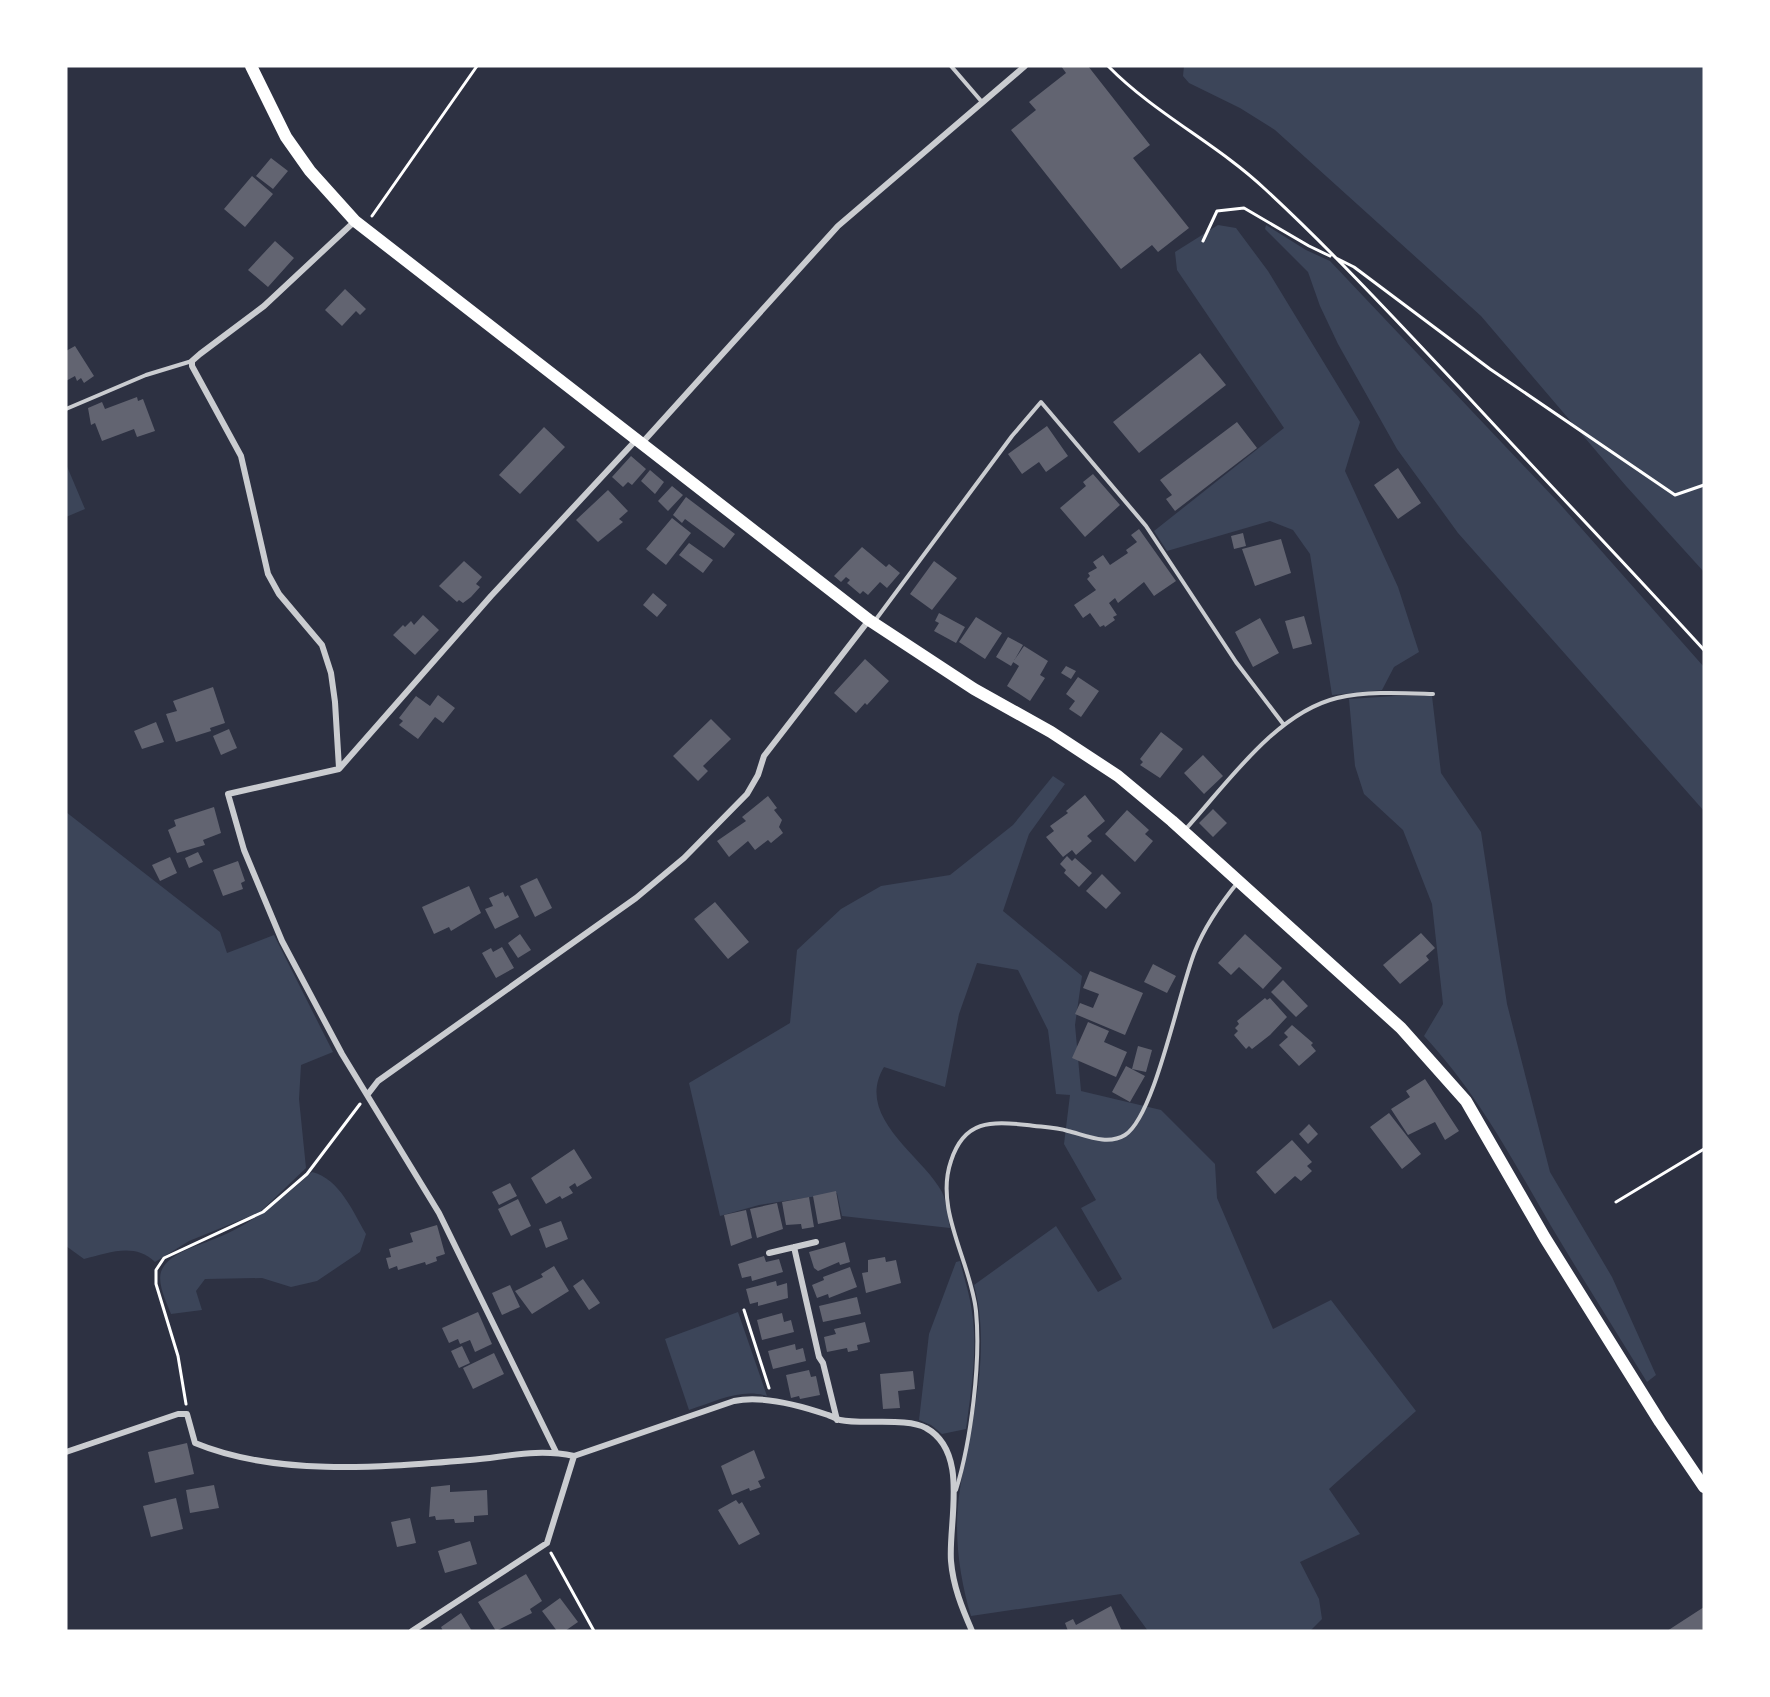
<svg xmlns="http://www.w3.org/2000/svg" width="1770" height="1697" viewBox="0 0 1770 1697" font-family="'Nunito Sans',sans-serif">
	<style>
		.green { fill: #3c4559 }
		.building { fill: #626471 }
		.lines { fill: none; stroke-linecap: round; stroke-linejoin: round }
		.path { stroke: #fff; stroke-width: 3 }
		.service { stroke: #caccd0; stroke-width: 4 }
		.minor { stroke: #caccd0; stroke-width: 6 }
		.primary { stroke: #fff; stroke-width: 12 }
	</style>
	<rect width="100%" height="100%" fill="#2d3142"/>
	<path class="green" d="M1184 66H1704V572L1626 486 1481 316 1275 130 1240 108 1189 83 1183 76Z
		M1218 225 1236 228 1268 271 1360 422 1345 471 1398 587 1419 652 1394 667 1382 690 1332 695 1310 554 1293 530 1270 521 1167 551 1154 531 1284 428 1177 270 1175 252Z
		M1266 225 1306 250 1330 261 1559 503 1704 667V811L1458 533 1397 449 1338 344 1320 306 1308 272 1265 229Z
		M66 464 85 509 66 517Z
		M1395 696H1432L1441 773 1481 832 1507 1004 1550 1172 1612 1277 1656 1375 1647 1382C1615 1330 1582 1278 1551 1226 1511 1157 1478 1094 1424 1036L1443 1004 1432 904 1403 830 1364 794 1355 766 1349 699Z
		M1053 776 1065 784 1029 834 1003 911 1082 976 1075 1025 1081 1091 1161 1110 1215 1164 1217 1198 1273 1329 1331 1300 1416 1411 1329 1489 1360 1534 1300 1562 1319 1599 1322 1619 1310 1631H1148L1121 1594 971 1616C959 1576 953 1531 960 1489 971 1423 992 1352 974 1285L1056 1226 1098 1292 1122 1279 1081 1208 1096 1200 1064 1144 1070 1095 1056 1094 1048 1030 1018 970 977 963 959 1014 945 1087 884 1067C854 1117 922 1155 942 1192 947 1202 948 1217 950 1228L842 1216 837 1193 759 1205 720 1216 689 1083 790 1023 797 950 841 909 881 886 950 875 1013 825Z
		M66 812 220 932 227 953 274 935 333 1052 301 1065 299 1099 306 1168 260 1212 189 1241 155 1262C134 1242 109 1253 84 1259L66 1246Z
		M312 1172C340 1179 353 1212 366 1234L360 1252 317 1281 291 1287 262 1278 205 1279 196 1291 202 1310 171 1314C166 1300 154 1279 164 1266 173 1253 194 1247 209 1241 250 1226 279 1201 312 1172Z
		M960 1261C964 1278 970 1295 972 1312 978 1349 971 1392 966 1429L942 1434 931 1425 919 1420 929 1334 956 1262Z
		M738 1312 767 1396C740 1388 715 1402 689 1410L665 1339Z"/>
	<path class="building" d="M1061 66H1088L1150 145 1133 158 1189 228 1158 252 1152 245 1121 269 1011 130 1036 110 1029 102 1066 73Z
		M271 158 288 171 273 189 256 176Z
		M252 176 273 194 245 227 224 209Z
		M275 241 294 258 268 287 248 270Z
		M345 289 366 309 360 315 356 311 342 326 325 310Z
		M75 346 94 376 84 383 81 378 77 381 75 376 66 381V351Z
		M1200 353 1226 385 1139 453 1113 422Z
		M137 397 138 401 143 399 155 431 137 437 134 429 102 441 95 423 91 425 88 408 102 402 105 409Z
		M1237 422 1257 448 1175 511 1166 499 1172 495 1160 480Z
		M1047 426 1068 456 1046 472 1039 462 1022 474 1008 454Z
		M544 427 565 447 520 494 499 475Z
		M631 456 646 469 632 485 628 482 623 487 612 477Z
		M1398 468 1421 503 1398 519 1374 485Z
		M650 470 664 482 655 494 641 481Z
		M1093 474 1120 505 1085 537 1060 508 1086 486 1083 482Z
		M672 486 683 495 668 511 658 501Z
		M608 490 628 511 619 519 623 522 598 542 576 520Z
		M686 497 735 534 724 548 685 519 682 523 673 515Z
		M672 518 691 533 666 565 646 549Z
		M1139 529 1176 581 1154 596 1144 582 1118 603 1115 598 1109 603 1117 615 1113 617 1115 620 1105 627 1104 625 1100 627 1090 613 1083 618 1074 605 1096 590 1087 579 1090 576 1088 573 1097 568 1093 562 1103 555 1110 565 1128 553 1126 550 1137 542 1131 535Z
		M1243 533 1246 546 1234 549 1231 536Z
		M1281 539 1291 573 1255 586 1242 549Z
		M689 543 713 560 703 573 679 555Z
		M862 547 886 567 889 564 900 573 887 588 880 582 868 595 863 591 860 594 847 583 850 580 846 577 841 582 834 576Z
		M464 561 482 577 476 584 480 587 471 597 463 603 459 600 457 602 439 586Z
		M934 561 957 578 932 610 910 594Z
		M653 593 667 605 657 617 643 605Z
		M939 613 965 627 956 643 934 631 939 623 935 621Z
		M423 615 439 630 415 655 393 635 403 625 405 627 411 621 414 625Z
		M1304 616 1312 644 1293 649 1285 621Z
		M976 617 1002 633 985 659 959 642Z
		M1260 618 1279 653 1253 667 1235 632Z
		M1008 637 1023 645 1011 666 996 657Z
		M1024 646 1048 661 1040 675 1045 678 1030 701 1007 686 1019 666 1013 662Z
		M865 659 889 681 867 705 865 703 856 713 834 693Z
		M1066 666 1076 671 1071 679 1061 673Z
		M1078 677 1099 691 1081 717 1069 709 1075 701 1066 694Z
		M213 687 225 723 210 728 211 731 176 742 166 714 177 711 173 701Z
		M438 695 455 708 443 723 435 717 418 739 399 725 403 721 399 718 416 696 430 706Z
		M711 719 731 739 703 766 708 771 698 781 673 756Z
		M156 722 164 742 142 749 134 731Z
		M229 729 237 748 221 755 213 736Z
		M1161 732 1183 749 1160 778 1140 765 1143 762 1140 759Z
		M1203 755 1223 776 1204 794 1184 773Z
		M1085 795 1105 821 1087 836 1092 841 1076 855 1072 850 1063 857 1046 837 1054 831 1050 826 1068 813 1066 811Z
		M768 796 777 808 774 810 782 820 779 827 783 833 771 843 768 840 755 850 748 841 729 857 717 841 746 821 742 817Z
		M214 807 221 833 203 840 205 845 177 853 168 830 176 826 174 820Z
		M1213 809 1227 823 1213 837 1199 823Z
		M1127 810 1149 830 1145 834 1153 841 1135 862 1105 834Z
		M198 852 203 862 189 868 185 858Z
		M1067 856 1072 861 1075 858 1092 873 1079 887 1064 873 1066 870 1060 864Z
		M170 857 177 873 160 881 152 865Z
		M238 861 245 881 241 883 243 889 223 896 213 870Z
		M1102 874 1121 893 1106 909 1086 891Z
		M537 878 552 908 535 917 520 886Z
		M469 886 481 913 451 931 449 927 434 934 422 907Z
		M503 892 505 897 508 895 519 917 495 929 485 909 493 906 489 898Z
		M715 902 749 942 728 959 694 919Z
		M1421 933 1435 948 1426 956 1429 960 1400 984 1383 965Z
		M520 934 531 950 518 958 508 943Z
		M1245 934 1282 968 1263 989 1239 967 1231 975 1218 963Z
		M502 947 514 968 496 978 482 953 491 948 493 952Z
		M1153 964 1176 976 1167 993 1144 982Z
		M1090 971 1143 993 1125 1035 1075 1014 1080 1003 1093 1008 1099 994 1083 988Z
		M1283 980 1308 1006 1296 1017 1271 992Z
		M1265 998 1267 1000 1270 998 1287 1017 1270 1035 1252 1049 1249 1046 1246 1049 1234 1035 1238 1031 1235 1028 1239 1024 1237 1021Z
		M1088 1022 1109 1031 1104 1042 1127 1052 1116 1077 1072 1058Z
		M1292 1025 1313 1043 1311 1045 1316 1051 1299 1066 1279 1045 1288 1037 1284 1033Z
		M1138 1046 1152 1050 1146 1072 1132 1069Z
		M1126 1066 1145 1076 1130 1102 1112 1092Z
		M1425 1079 1459 1131 1445 1140 1435 1122 1408 1135 1391 1109 1410 1097 1406 1091Z
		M1389 1113 1421 1154 1402 1169 1370 1127Z
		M1309 1124 1318 1134 1308 1144 1299 1134Z
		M1292 1140 1312 1162 1307 1166 1312 1171 1301 1181 1295 1176 1275 1194 1256 1172Z
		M574 1149 592 1178 577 1187 575 1183 569 1187 573 1193 562 1199 560 1196 546 1204 531 1178Z
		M510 1183 517 1196 499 1205 492 1192Z
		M836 1191 841 1219 818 1224 813 1196Z
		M809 1197 814 1227 802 1229 801 1224 786 1225 782 1202Z
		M518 1199 531 1226 511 1236 498 1209Z
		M777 1203 783 1229 757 1238 750 1209Z
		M746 1210 752 1238 731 1246 724 1215Z
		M561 1221 568 1239 546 1248 539 1229Z
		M437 1225 445 1254 436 1257 437 1261 426 1265 425 1262 398 1270 397 1266 389 1269 386 1258 391 1257 389 1249 413 1242 410 1233Z
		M845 1242 850 1262 840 1265 839 1262 818 1271 814 1268 809 1252Z
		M764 1256 766 1262 779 1259 783 1272 752 1281 751 1276 742 1278 738 1264Z
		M885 1257 886 1262 896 1260 901 1283 866 1293 862 1273 868 1272V1260Z
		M554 1266 569 1291 532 1314 515 1291 543 1277 541 1274Z
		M850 1267 857 1287 829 1298 828 1294 817 1298 812 1285 824 1280 823 1277Z
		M583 1279 600 1303 589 1310 573 1286Z
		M776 1281 777 1286 787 1283 788 1298 758 1306V1302L750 1304 746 1289Z
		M510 1285 520 1307 502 1315 492 1293Z
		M857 1297 861 1314 823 1322 819 1306Z
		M478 1312 492 1344 475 1352 470 1340 460 1344 458 1339 449 1343 442 1328Z
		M782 1313 784 1322 791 1320 794 1332 762 1340 757 1320Z
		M865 1322 870 1342 857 1345 858 1350 848 1352 847 1348 827 1352 824 1337 836 1334 834 1329Z
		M795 1344 796 1350 803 1348 806 1361 773 1369 768 1351Z
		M462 1346 470 1363 459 1368 451 1351Z
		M494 1353 504 1374 473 1389 463 1368Z
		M809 1370 811 1377 816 1376 820 1395 800 1399 799 1396 791 1398 786 1375Z
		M913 1371 915 1389 898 1391 900 1408 883 1409 880 1374Z
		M187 1443 194 1474 155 1483 148 1452Z
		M754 1450 765 1478 758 1481 761 1487 750 1491 749 1488 732 1495 721 1466Z
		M214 1485 219 1508 190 1513 186 1490Z
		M450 1485V1492L487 1490 488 1515 474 1516V1522L455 1523 454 1519 436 1520 435 1516 429 1517 431 1487Z
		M176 1498 183 1529 151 1537 143 1506Z
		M736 1500 739 1504 742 1502 760 1534 739 1545 718 1510Z
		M410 1518 416 1543 397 1547 391 1522Z
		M470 1541 477 1564 445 1573 438 1551Z
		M526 1574 542 1601 530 1609 532 1613 496 1631 478 1602Z
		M560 1598 578 1622 565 1631H557L542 1611Z
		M1111 1606 1122 1631H1068L1065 1623 1073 1619 1076 1625Z
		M1704 1607V1631H1667Z
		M461 1613 472 1631H443L441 1627Z"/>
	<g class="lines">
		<path class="path" d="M1108 66C1155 114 1216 143 1265 189 1333 252 1396 320 1459 387 1540 475 1623 561 1704 650
			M372 216 477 66
			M1203 241 1217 211 1244 208 1309 246 1330 256
			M1336 258 1354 267 1490 369 1675 495 1704 485
			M1616 1202 1704 1149
			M744 1310 769 1388
			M186 1404 178 1356 156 1284V1270L164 1258 263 1212 307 1174 360 1104
			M551 1553 594 1631"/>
		<path class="service" d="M951 66 982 102
			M66 409 146 375 192 361
			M874 622 1012 436 1041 402 1146 526 1236 662 1284 725
			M1184 831C1226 785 1275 713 1337 698 1368 691 1402 693 1433 694
			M956 1490C971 1441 981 1362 976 1311 971 1262 934 1210 951 1161 964 1120 991 1121 1027 1125 1040 1127 1055 1127 1068 1131 1085 1135 1107 1146 1125 1135 1155 1116 1179 990 1195 951 1205 926 1221 903 1238 882"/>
		<path class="minor" d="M642 443 838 226 1025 66
			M339 768 335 702 331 673 322 645 279 594 268 574 241 456 192 366V361L200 354 264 306 355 221
			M368 1094 378 1081 636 898 684 858 747 794 758 775 764 756 869 620
			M794 1247 819 1357 823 1363 837 1420
			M769 1253 816 1242
			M66 1452 178 1414H187L195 1443C277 1477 383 1467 470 1460 506 1457 537 1448 574 1456L734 1401C763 1395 799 1405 828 1415 832 1416 835 1419 840 1420 862 1425 908 1417 926 1428 970 1452 948 1523 951 1561 953 1586 962 1608 972 1631
			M556 1452 439 1213 342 1054 282 941 244 850 228 794 339 769 491 596 637 439
			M412 1631 547 1543 574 1456"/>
		<path class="primary" d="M251 66 286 137 310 171 355 221 869 620 974 689 1051 732 1118 776 1172 821 1401 1028 1466 1101 1545 1238 1660 1422 1704 1487"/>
	</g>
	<rect width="1770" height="1697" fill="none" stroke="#ffffff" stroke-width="135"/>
</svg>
